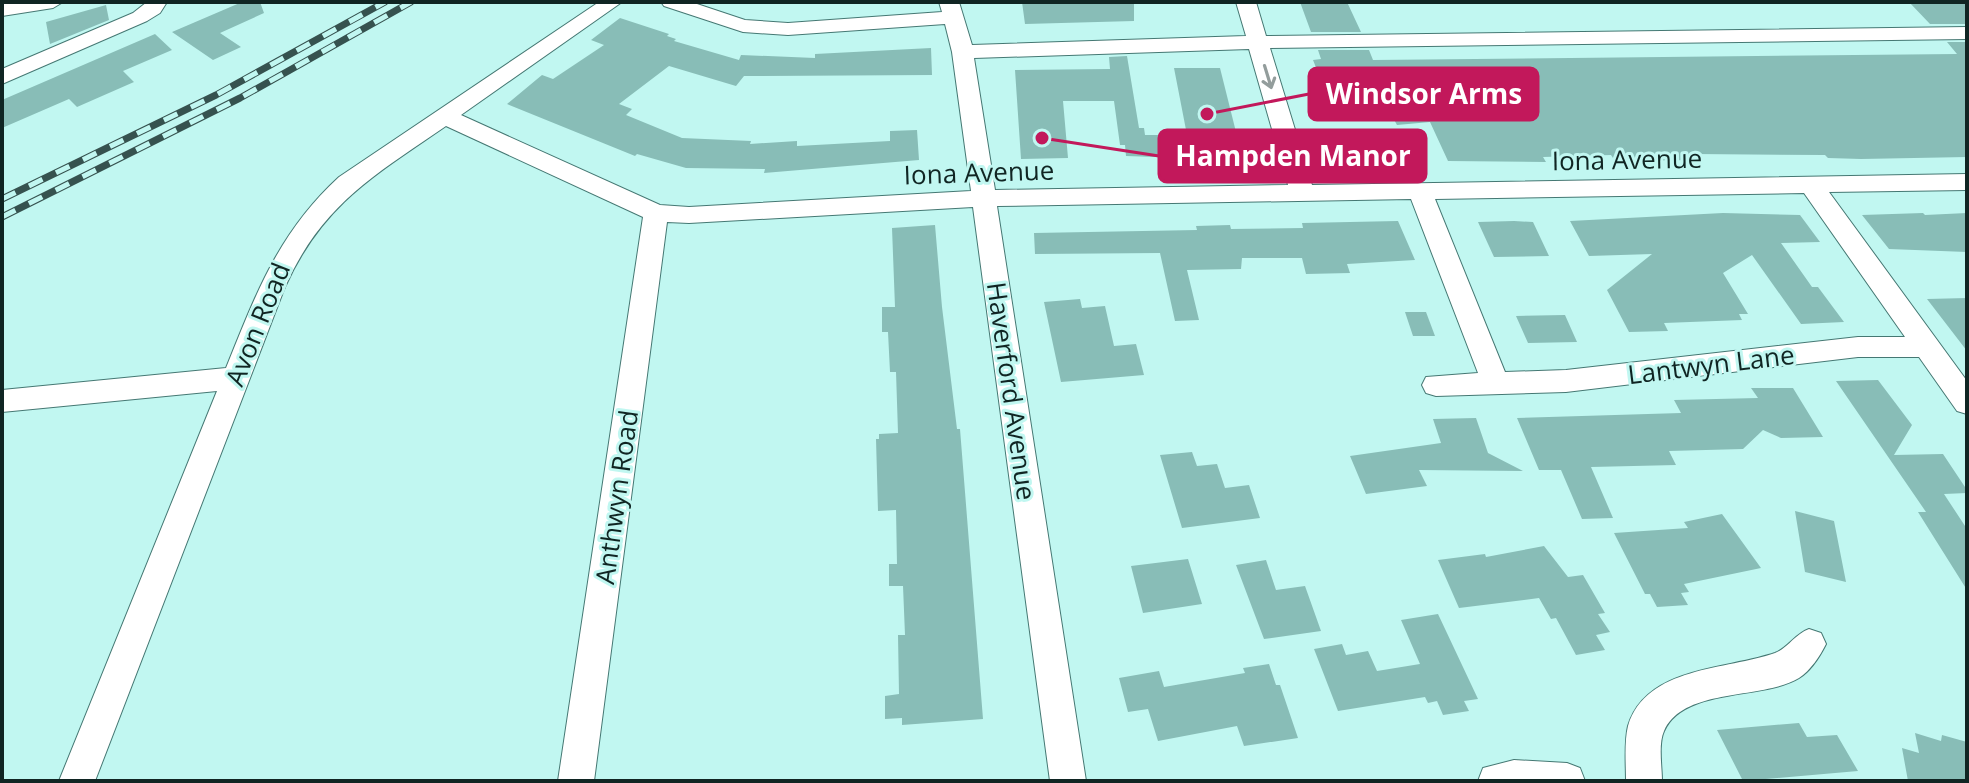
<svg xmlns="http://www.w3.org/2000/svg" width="1969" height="783" viewBox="0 0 1969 783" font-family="'Open Sans',sans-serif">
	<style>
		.building { fill: #88bdb7 }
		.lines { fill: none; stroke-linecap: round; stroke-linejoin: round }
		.minor-casing { stroke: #457873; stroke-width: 2 }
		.minor { fill: #fff; fill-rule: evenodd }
		.rail-casing { stroke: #36524f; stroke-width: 7 }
		.rail { stroke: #c1f7f1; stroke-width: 5; stroke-dasharray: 15; stroke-linecap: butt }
		.oneway { stroke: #939d9c }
		.labels { text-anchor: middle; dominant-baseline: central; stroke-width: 6; stroke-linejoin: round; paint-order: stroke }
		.street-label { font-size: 26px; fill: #102523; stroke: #c1f7f1 }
		.leader { fill: none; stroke: #c2185b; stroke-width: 3 }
		.callout-dot { fill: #c2185b; stroke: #c1f7f1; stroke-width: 3 }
		.callout { fill: #c2185b; stroke: #c2185b; stroke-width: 3 }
		.callout-label { font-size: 28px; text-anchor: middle; font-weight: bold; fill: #fff }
	</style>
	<rect width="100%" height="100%" fill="#c1f7f1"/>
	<path class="building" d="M242 2H260L264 13 220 33 241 47 213 60 172 32Z
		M1022 2H1134V21L1025 24Z
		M1300 2H1347L1361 32H1311Z
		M1909 2H1967V24H1930Z
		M106 5 109 20 50 44 46 22Z
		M620 18 669 34 667 36 676 39 674 41 739 60 741 55 815 58V54L931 48 932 75 744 76 736 86 669 66 619 104 632 109 626 115 682 138 751 141 750 144 797 141V146L890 141V131L917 130 919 160 764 173 765 169 686 168 637 154 635 156 507 104 542 75 553 79 604 45 591 40Z
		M155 34 172 50 123 71 134 82 77 107 69 99 2 128V100Z
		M1947 42H1967V157L1861 159 1828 158 1825 155 1695 154 1699 160 1615 161 1611 155 1543 157 1546 162 1448 161 1430 122 1397 125 1371 78 1321 80 1313 60 1321 59 1318 50H1369L1373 60 1957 54Z
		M1127 56 1139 128H1144L1145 135H1187L1174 68H1220L1243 160 1126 156 1125 145H1120L1114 101H1063L1068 158 1021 159 1015 70 1110 69 1109 57Z
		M1723 213 1800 215 1820 242 1781 243 1812 287H1818L1844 322 1801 324 1752 255 1723 273 1748 314H1739L1742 320 1664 323 1668 331 1629 332 1607 290 1652 254 1589 256 1570 221Z
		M1923 213 1925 215 1967 213V252L1889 249 1862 215Z
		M1398 221 1415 260 1347 264 1350 273 1306 274 1302 258H1242L1241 269 1187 270 1199 320 1175 321 1160 253 1035 254 1034 233 1197 230 1196 226 1230 225 1231 229 1303 228 1302 223Z
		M1514 221 1533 222 1549 256 1494 257 1478 222Z
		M935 225 942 307 957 429H960L983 719 902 725V718L885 719V696L899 694 898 635H905L903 586H889V564H897L896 510 878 511 876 439H879V434L898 433 896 372H890L888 332H882V307H895L892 228Z
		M1967 298V351L1927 299Z
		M1080 299 1082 308 1105 306 1114 346 1136 344 1144 375 1061 382 1044 302Z
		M1405 312H1426L1435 336H1413Z
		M1565 315 1577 342 1528 343 1516 316Z
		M1878 380 1912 425 1894 455 1943 454 1967 490V493L1944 494 1967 529V590L1918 512H1926L1836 381Z
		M1751 388H1793L1823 437 1781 438 1763 430 1743 449 1669 451 1676 465 1591 467 1613 518 1582 519 1561 470H1539L1517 418 1681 413 1674 400 1758 398Z
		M1476 418 1488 453 1523 471 1419 470 1427 486 1366 494 1350 456 1441 443 1433 419Z
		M1192 452 1197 466 1217 464 1225 488 1249 485 1260 518 1182 528 1160 455Z
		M1795 511 1834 521 1846 582 1805 572Z
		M1722 514 1761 568 1684 584 1689 592 1681 593 1688 605 1657 607 1650 594H1645L1614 533 1688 528 1684 522Z
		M1544 546 1568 577 1583 575 1605 613 1598 614 1610 632 1596 635 1605 650 1576 655 1556 618 1551 619 1539 598 1459 608 1438 560 1485 554 1486 557Z
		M1188 559 1202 604 1143 613 1131 566Z
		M1266 560 1276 590 1305 586 1321 631 1264 639 1236 565Z
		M1438 614 1478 699 1464 701 1469 711 1443 715 1437 701 1428 703 1425 697 1338 711 1314 649 1342 644 1346 655 1368 651 1377 671 1420 664 1401 620Z
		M1269 664 1276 685H1280L1298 738 1244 746 1237 726 1158 741 1148 709 1128 712 1119 678 1159 671 1164 687 1245 673 1243 668Z
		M1799 723 1807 737 1837 735 1858 771 1743 781 1717 730Z
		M1915 733 1941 741 1942 735 1967 742V781H1908L1902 748 1919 753Z"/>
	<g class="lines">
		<g class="minor-casing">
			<path id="minor" d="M15 2H63L53 8 2 16V4Z
				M147 2H167L160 13 147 21 2 84V69L133 13Z
				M599 2H622L461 115 660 205 689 207 971 191 952 52 945 24 788 35 743 32 664 6 661 2H691L745 20 788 23 942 12 939 2H959L972 45 1246 36 1236 2H1256L1266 36 1967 27V39L1270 48 1312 185 1967 174V190L1829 192 1967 381V414L1957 411 1919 357H1858L1566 392 1436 396 1426 393 1422 385 1426 377 1478 373 1411 199 997 206 1086 781H1050L973 207 689 223 667 222 594 781H558L643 217 446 126C375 175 322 204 285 287L95 781H59L217 391 2 412V390L226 368C256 294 278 233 339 177ZM1249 49 1288 185 995 190 974 58ZM1804 193 1905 337H1858L1566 370 1505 372 1435 199Z
				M1809 629 1821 633 1826 644C1820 656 1810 671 1799 678 1763 700 1683 687 1664 731 1658 744 1662 767 1662 781H1626C1626 764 1624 742 1628 726 1646 666 1727 670 1775 653 1788 648 1795 634 1809 629Z
				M1514 760 1567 763 1580 768 1585 781H1478L1483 768Z"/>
		</g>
		<use href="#minor" class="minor"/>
		<g class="rail-casing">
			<path id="rail" d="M2 199 216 95 385 2
				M2 217 240 98 411 2"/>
		</g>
		<use href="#rail" class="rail"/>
	</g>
	<defs><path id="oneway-shaft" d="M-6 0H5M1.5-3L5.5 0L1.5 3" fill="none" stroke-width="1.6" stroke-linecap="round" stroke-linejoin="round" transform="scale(2)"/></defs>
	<use class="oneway" href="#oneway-shaft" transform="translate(1268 77) rotate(73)"/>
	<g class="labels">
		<g class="street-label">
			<text transform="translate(1627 159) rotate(-1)">Iona Avenue</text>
			<text transform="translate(979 172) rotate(-2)">Iona Avenue</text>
			<text transform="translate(257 324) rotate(-68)">Avon Road</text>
			<text transform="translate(1711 364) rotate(-7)">Lantwyn Lane</text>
			<text transform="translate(1012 391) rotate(82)">Haverford Avenue</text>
			<text transform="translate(616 497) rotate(-82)">Anthwyn Road</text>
		</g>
	</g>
	<path class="leader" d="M1207 114L1309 94M1042 138L1159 156"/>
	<g class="callout-dot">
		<circle cx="1207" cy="114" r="8"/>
		<circle cx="1042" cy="138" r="8"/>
	</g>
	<g class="callout">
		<rect x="1309" y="68" width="229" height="52" rx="8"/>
		<rect x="1159" y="130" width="267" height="52" rx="8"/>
	</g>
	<g class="callout-label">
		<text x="1424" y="104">Windsor Arms</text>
		<text x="1293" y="166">Hampden Manor</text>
	</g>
	<rect width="1969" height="783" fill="none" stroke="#102523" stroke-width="8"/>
</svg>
